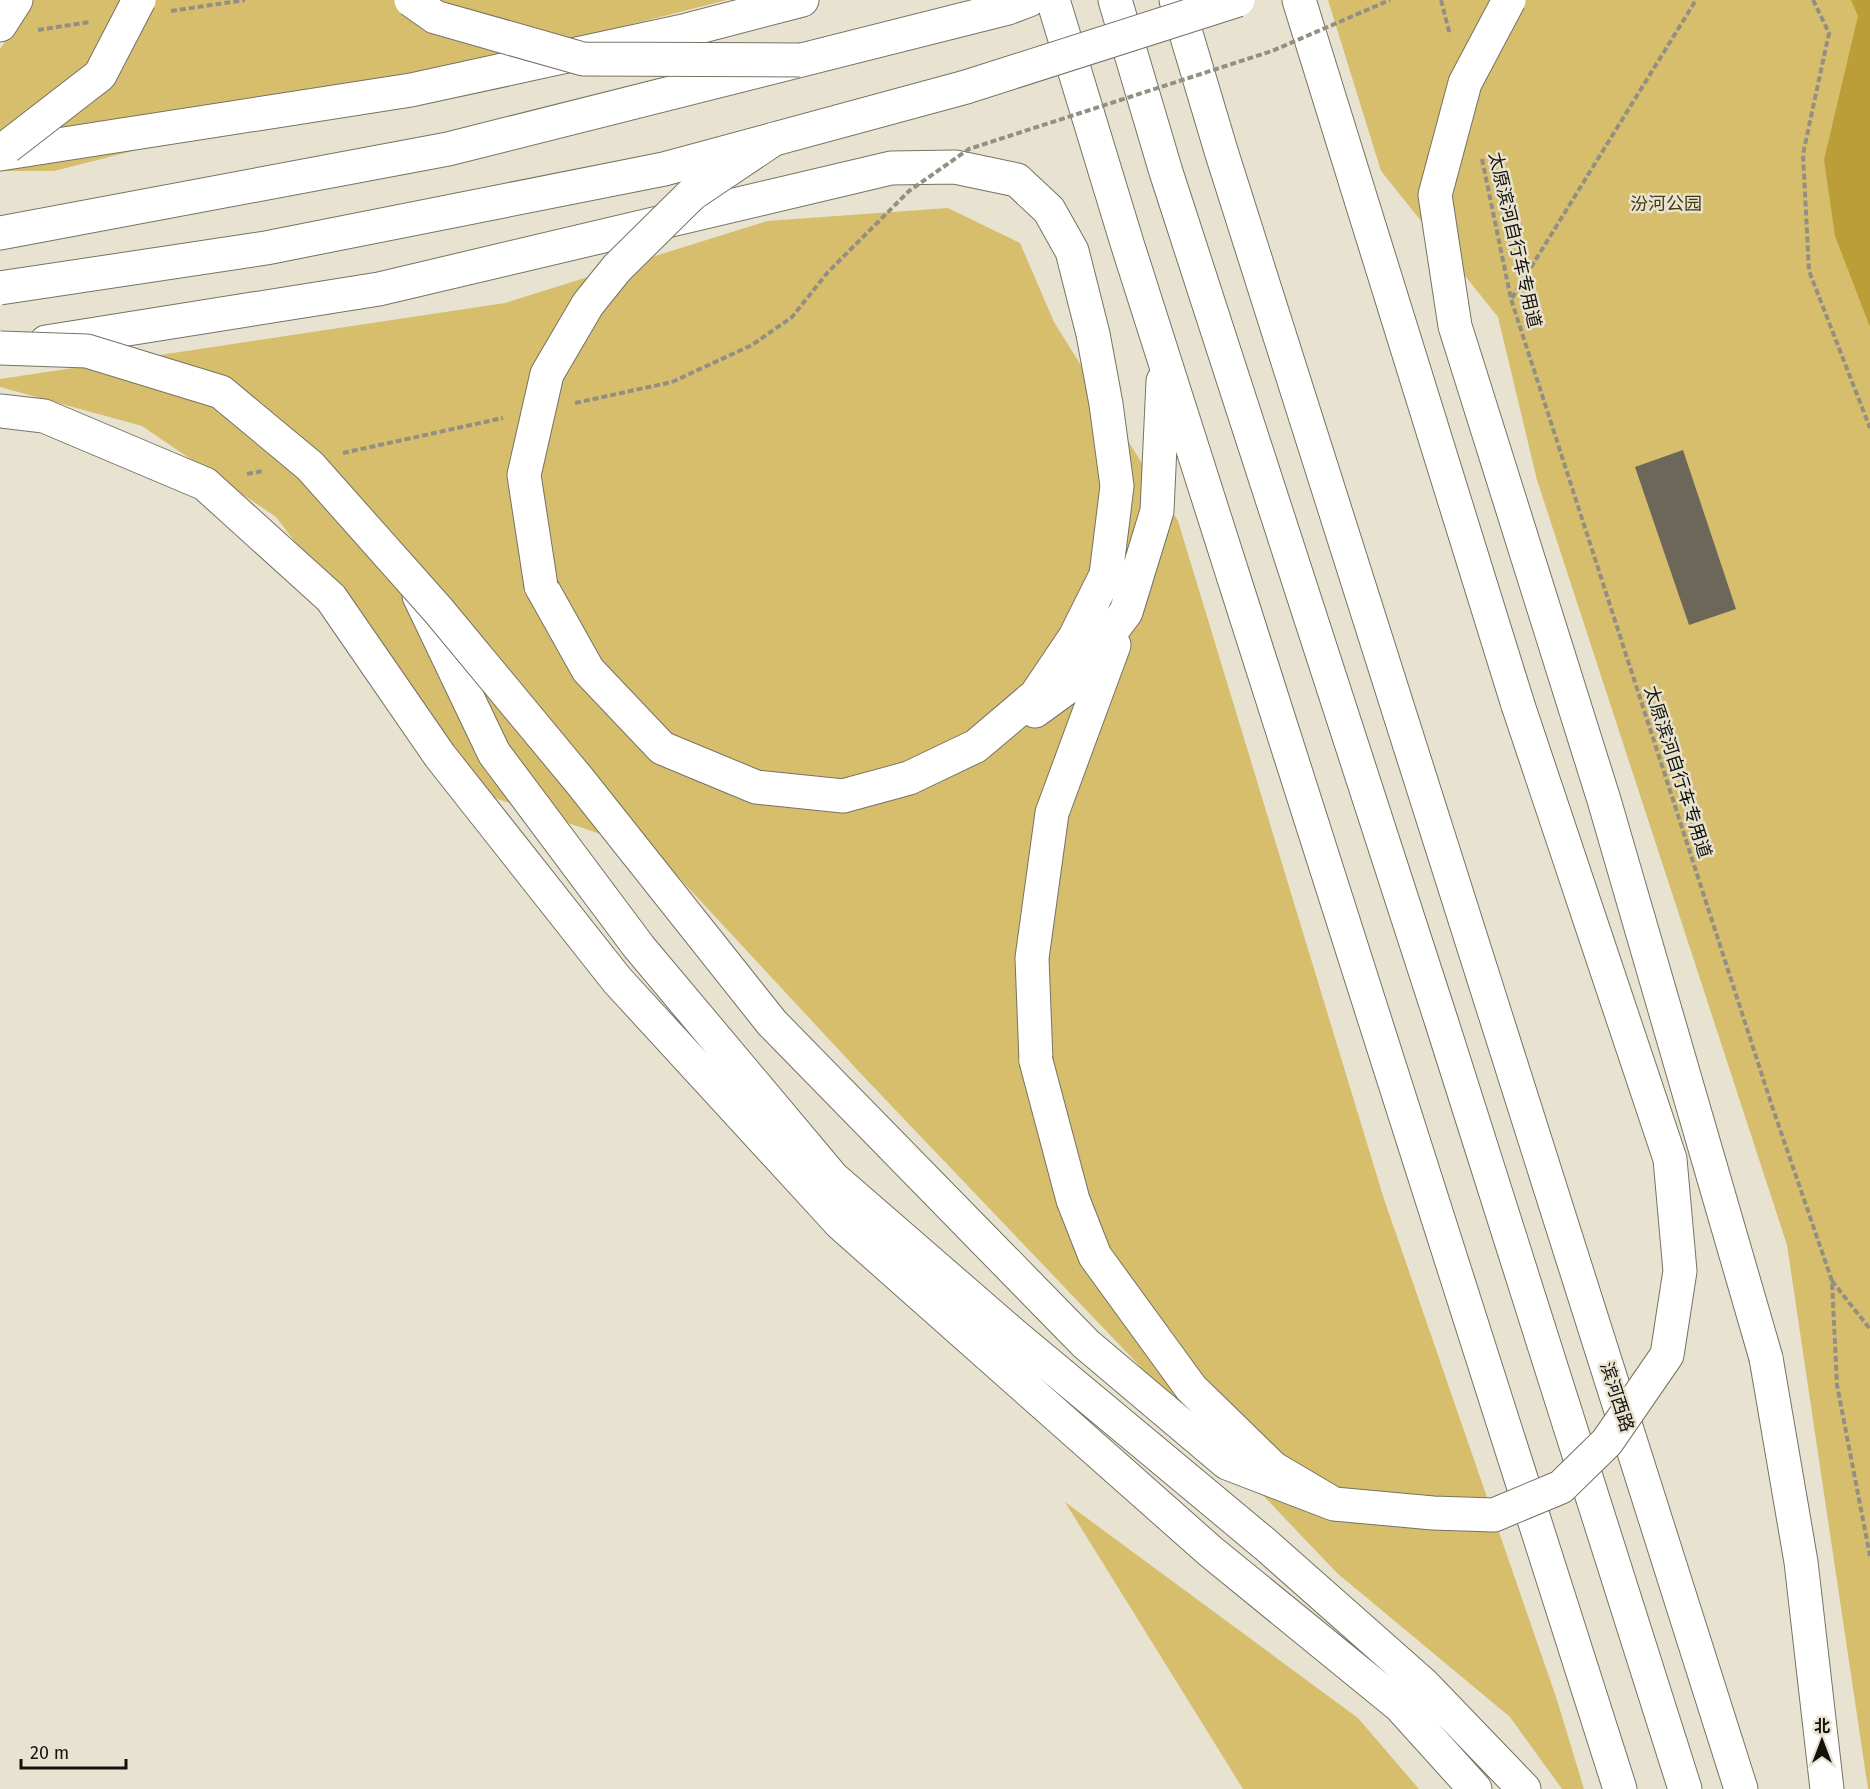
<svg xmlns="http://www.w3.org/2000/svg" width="1870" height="1789" viewBox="0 0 1870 1789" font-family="'Fira Sans','Noto Sans SC',sans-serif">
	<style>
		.green { fill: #d6be6d }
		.water { fill: #bb9e37 }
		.building { fill: #6c6758 }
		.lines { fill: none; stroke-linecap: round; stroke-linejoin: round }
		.major-casing { stroke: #777263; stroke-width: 35 }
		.highway-casing { stroke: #777263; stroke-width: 35 }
		.path { stroke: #938f82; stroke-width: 4; stroke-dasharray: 6 3; stroke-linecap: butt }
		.major { stroke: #fff; stroke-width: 33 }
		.highway { stroke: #fff; stroke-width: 33 }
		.major-bridge-casing { stroke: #777263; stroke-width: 35; stroke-linecap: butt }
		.highway-bridge-casing { stroke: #777263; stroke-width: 35; stroke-linecap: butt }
		.path-bridge { stroke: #938f82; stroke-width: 4; stroke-dasharray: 6 3; stroke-linecap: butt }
		.major-bridge { stroke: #fff; stroke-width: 33 }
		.highway-bridge { stroke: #fff; stroke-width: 33 }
		.labels { text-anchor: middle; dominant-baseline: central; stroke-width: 5; stroke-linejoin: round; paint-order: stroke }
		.park-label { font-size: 18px; fill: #453a0f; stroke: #e8e3d1 }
		.street-label { font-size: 18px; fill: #14120c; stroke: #e8e3d1 }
	</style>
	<rect width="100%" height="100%" fill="#e8e3d1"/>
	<path class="green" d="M33 0H727L54 171H0V49Z
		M1328 0H1870V1789H1868L1787 1245 1537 480 1498 317 1381 171Z
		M948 208 1020 243 1054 322 1178 521 1383 1196 1557 1700 1584 1789H1562L1510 1717 1337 1573 864 1077 656 853 489 796 276 517 142 426 0 387V379L505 303 767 221Z
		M1065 1502 1358 1718 1419 1789H1243Z"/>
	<path class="water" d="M1851 0H1870V327L1835 236 1824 160 1858 16Z"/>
	<path class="building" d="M1683 450 1736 609 1689 625 1635 467Z"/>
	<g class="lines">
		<g class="major-casing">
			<path id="major" d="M0 233 448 149 1008 8 1029 0"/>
		</g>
		<g class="highway-casing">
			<path id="highway" d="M1053 0 1127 243 1620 1789
				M1115 0 1166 172 1441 1020 1685 1789
				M1176 0 1222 154 1741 1789
				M1299 0 1518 705
				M0 25 16 0
				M0 154 411 90 687 30 802 0
				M46 342 379 289 891 168 955 167 1017 180 1049 210 1072 251 1093 334 1106 404 1117 486 1106 575 1075 637 1036 695 976 746 909 778 843 796 756 787 662 748 588 670 541 586
				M0 411 44 416 205 484 331 598 440 756 617 980 841 1224 1210 1551 1400 1706 1475 1789
				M419 596 494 753 639 947 833 1178 1015 1336 1266 1545 1422 1683 1524 1789
				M1035 711 1072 684 1126 612 1157 511 1163 381
				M1036 1061 1032 958 1052 813 1114 645
				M1766 1358 1801 1562 1827 1789"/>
		</g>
		<path class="path" d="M1441 0 1450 35
			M1813 0 1829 33 1803 154 1809 271 1870 428
			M171 11 245 0
			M38 30 90 22
			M1482 159 1511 299 1772 1106 1832 1281 1837 1385 1870 1556
			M1512 298 1696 0
			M575 403 672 382
			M343 453 503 418
			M247 474 263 471
			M1832 1281 1870 1329"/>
		<use href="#major" class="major"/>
		<use href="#highway" class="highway"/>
		<g class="major-bridge-casing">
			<path id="major-bridge" d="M0 288 266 248 664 169 966 87 1238 0"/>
		</g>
		<g class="highway-bridge-casing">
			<path id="highway-bridge" d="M411 0 435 17 583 59 800 60
				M1509 0 1465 83 1435 195 1455 326 1604 800 1766 1358
				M7 147 100 75 139 0
				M0 348 87 351 221 392 310 466 438 610 579 780 772 1023 1086 1344 1227 1463 1334 1504
				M541 586 524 475 547 374 588 304 617 268 692 194 774 139
				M1036 1061 1073 1200 1095 1256 1191 1388 1273 1468 1334 1504 1433 1513 1494 1515 1561 1487 1607 1442 1667 1355 1680 1271 1670 1159 1518 705"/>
		</g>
		<path class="path-bridge" d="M672 382 752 345 792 317 828 272 909 191 969 149 1272 51 1390 0"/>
		<use href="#major-bridge" class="major-bridge"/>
		<use href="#highway-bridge" class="highway-bridge"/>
	</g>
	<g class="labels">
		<g class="park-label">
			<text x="1666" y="204">汾河公园</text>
		</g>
		<g class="street-label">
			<text transform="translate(1515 240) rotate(77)">太原滨河自行车专用道</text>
			<text transform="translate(1678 772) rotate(72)">太原滨河自行车专用道</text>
			<text transform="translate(1617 1397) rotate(72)">滨河西路</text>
		</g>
	</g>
	<g transform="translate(1822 1741)" stroke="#e8e3d1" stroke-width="4.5" paint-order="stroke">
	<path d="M0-4.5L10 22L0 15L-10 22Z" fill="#14120c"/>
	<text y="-9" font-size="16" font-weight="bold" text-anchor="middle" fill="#14120c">北</text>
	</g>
	<path d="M21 1759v9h105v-9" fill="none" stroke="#14120c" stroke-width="3"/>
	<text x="30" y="1759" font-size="18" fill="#14120c" stroke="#e8e3d1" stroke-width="4.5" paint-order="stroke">20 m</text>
</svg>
